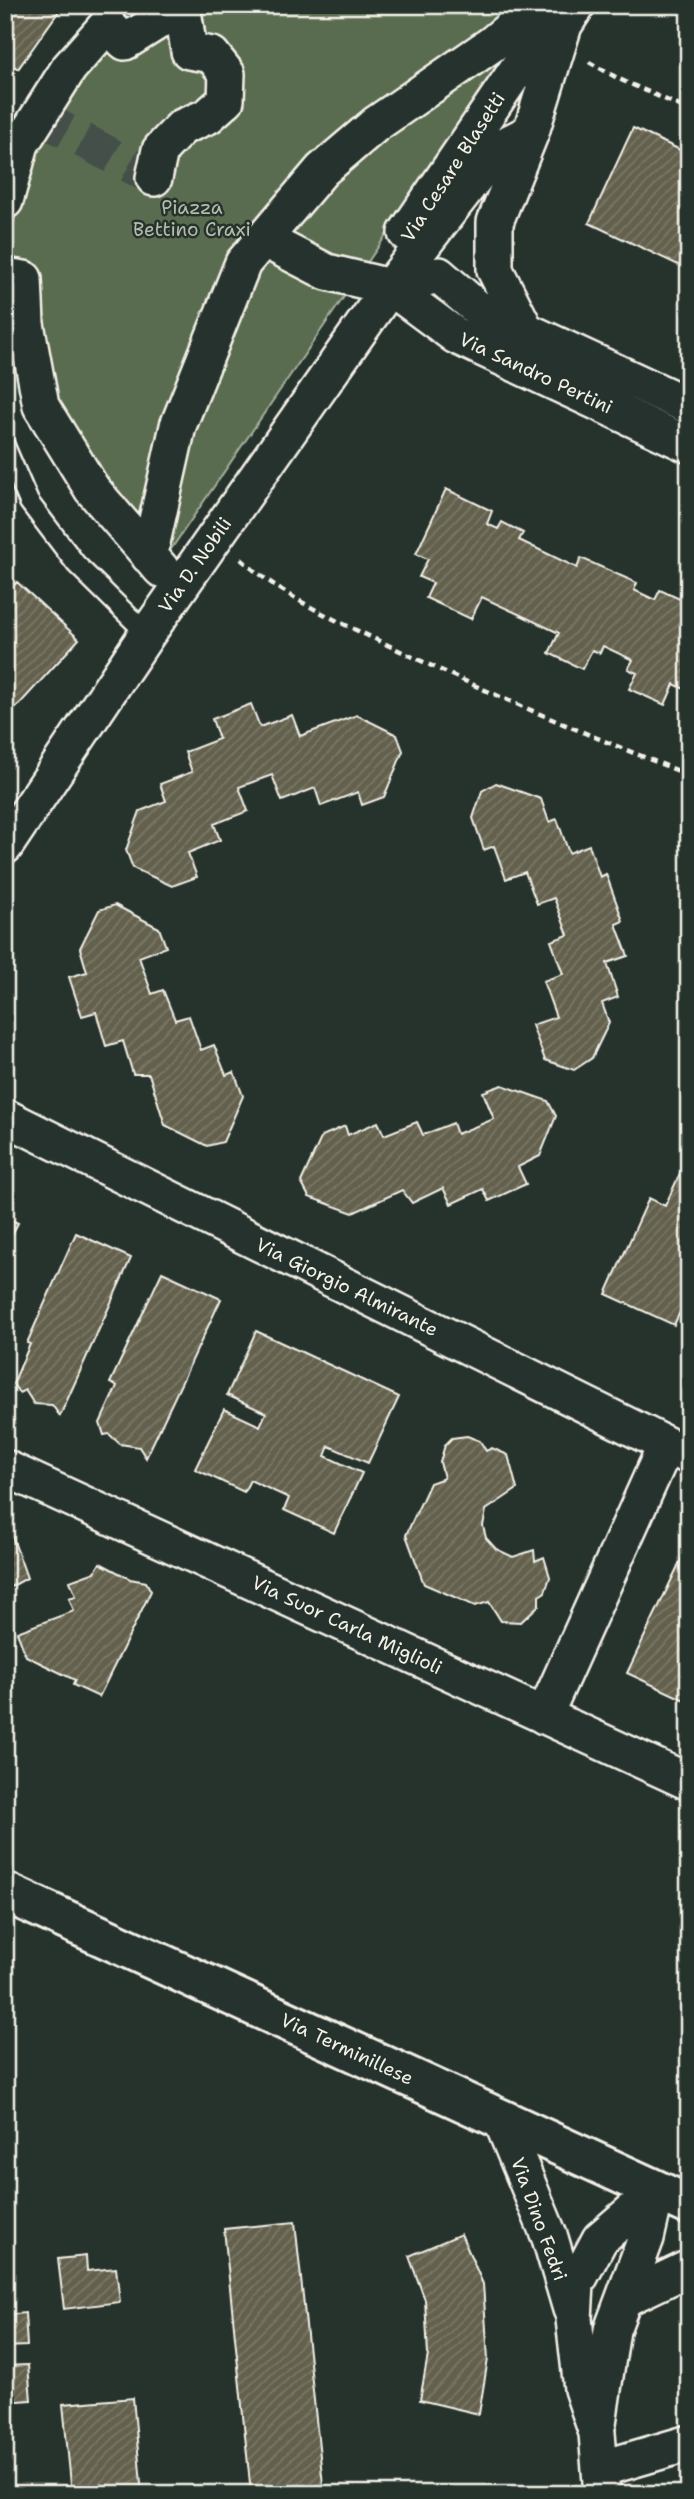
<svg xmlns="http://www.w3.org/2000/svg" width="694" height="2499" viewBox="0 0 694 2499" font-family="'Shantell Sans',sans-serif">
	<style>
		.green { fill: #5a6c4f; stroke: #a7ae9c; stroke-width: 2 }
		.building { fill: url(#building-hatch); stroke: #f4f1e8; stroke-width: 2 }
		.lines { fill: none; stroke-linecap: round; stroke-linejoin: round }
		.street-tunnel { stroke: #455049; stroke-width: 35; stroke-dasharray: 35 18; stroke-linecap: butt }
		.lane-casing { stroke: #f4f1e8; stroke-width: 23 }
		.street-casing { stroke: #f4f1e8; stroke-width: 40 }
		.secondary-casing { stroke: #f4f1e8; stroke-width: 44 }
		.path { stroke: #f4f1e8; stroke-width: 4.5; stroke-dasharray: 7 5; stroke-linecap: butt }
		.lane { stroke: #26332d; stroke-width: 18 }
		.street { stroke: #26332d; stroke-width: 35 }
		.secondary { stroke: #26332d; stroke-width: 38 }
		.labels { text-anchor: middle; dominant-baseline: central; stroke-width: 5; stroke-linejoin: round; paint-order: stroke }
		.street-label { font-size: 19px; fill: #f4f1e8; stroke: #26332d }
		.park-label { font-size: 19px; fill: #b6bcab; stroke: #26332d }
	</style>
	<defs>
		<pattern id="building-hatch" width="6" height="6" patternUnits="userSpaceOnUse" patternTransform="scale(1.75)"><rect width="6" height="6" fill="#63614d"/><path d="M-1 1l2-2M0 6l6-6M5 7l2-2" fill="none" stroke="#7a7867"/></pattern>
	</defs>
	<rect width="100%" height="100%" fill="#26332d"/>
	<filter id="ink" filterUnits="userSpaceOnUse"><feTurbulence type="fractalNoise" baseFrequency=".0143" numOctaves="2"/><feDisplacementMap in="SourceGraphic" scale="14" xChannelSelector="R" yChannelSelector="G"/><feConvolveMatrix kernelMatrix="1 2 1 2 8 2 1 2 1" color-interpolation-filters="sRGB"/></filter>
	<g filter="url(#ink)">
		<path class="green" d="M205 5H518L537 15 165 558 82 481 5 265 17 208 39 140 108 38 133 59 161 31Z"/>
		<path class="building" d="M5 5H57L61 8 18 69 5 60Z
			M633 128 689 154V270L589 223Z
			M446 489 492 511 487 524 498 529 502 522 523 533 519 540 577 568 581 558 637 583 634 590 655 600 660 590 689 603 684 614 689 616V691L674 684 665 705 629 689 637 673 628 669 633 660 603 646 600 653 592 650 582 669 549 653 559 633 482 597 471 619 426 598 433 583 419 577 428 559 416 554Z
			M17 582 79 639 5 720V594Z
			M251 704 260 727 292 715 300 736 357 715 397 735 403 751 384 797 362 805 358 792 321 806 315 788 282 801 272 775 239 787 248 811 214 824 220 840 188 853 197 877 172 886 133 868 126 850 140 811 166 801 160 784 192 772 185 752 219 739 212 719Z
			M496 783 541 799 549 822 557 819 569 853 589 845 600 877 606 874 623 921 616 924 628 956 607 963 618 997 602 1003 609 1023 592 1058 574 1070 545 1060 532 1025 556 1017 543 981 563 974 551 941 568 935 554 898 537 904 525 872 506 879 494 846 484 850 473 818 482 791Z
			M115 905 159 928 166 947 139 957 152 994 163 990 175 1020 189 1016 201 1050 214 1045 226 1075 234 1072 243 1096 223 1142 207 1146 165 1125 149 1074H133L123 1041 106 1046 96 1012 82 1016 69 977 87 972 80 948 99 910Z
			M502 1085 548 1101 556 1116 540 1156 518 1167 526 1184 489 1201 483 1189 451 1204 443 1188 412 1203 402 1190 353 1213 309 1197 301 1182 322 1136 345 1126 348 1135 378 1122 384 1135 417 1122 423 1135 453 1123 457 1134 494 1119 483 1092Z
			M689 1154V1293L674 1325 606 1294 649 1198 665 1206Z
			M5 1217 18 1223 5 1248Z
			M76 1233 131 1258 60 1416 52 1405 34 1404 25 1390 19 1393 13 1384 30 1344 27 1343Z
			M162 1272 221 1299 146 1458 139 1447 120 1444 109 1434 104 1435 100 1423 117 1386 110 1383Z
			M256 1331 399 1397 368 1463 329 1446 325 1456 362 1473 334 1533 284 1510 289 1498 250 1480 244 1492 195 1469 224 1409 260 1426 266 1413 227 1395Z
			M467 1436 480 1441 486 1451 492 1448 508 1455 517 1489 486 1510 483 1526 486 1538 496 1549 513 1557 534 1550 535 1561 544 1557 550 1577 545 1592 539 1596V1605L521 1622 501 1621 489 1602 475 1606 424 1584 406 1535 430 1483 444 1478 440 1462 445 1445 452 1438Z
			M5 1516 27 1578 5 1590Z
			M689 1543V1702L627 1673Z
			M100 1563 130 1579 146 1582 151 1591 99 1697 73 1685 75 1680 26 1656 17 1632 74 1611 69 1598 76 1596 70 1581 95 1572Z
			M295 2222 324 2494H251L224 2229Z
			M461 2234 483 2284 488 2359 479 2414 420 2400 428 2355 425 2300 409 2256Z
			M86 2256 87 2271 116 2268 120 2302 64 2309 58 2259Z
			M25 2313 27 2346 5 2347V2315Z
			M28 2365 31 2400 5 2402V2366Z
			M133 2398 142 2494H72L63 2404Z"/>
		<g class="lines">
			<path class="street-tunnel" d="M34 123 49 122 170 187"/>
			<g class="lane-casing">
				<path id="lane" d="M5 446 29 502 76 564 147 634"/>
			</g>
			<g class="street-casing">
				<path id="street" d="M154 178 160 150 182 127 208 116 226 100 227 74 212 55 189 51 184 17
					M5 201 21 144 69 68 107 25 125 42 184 5
					M406 233 522 62 564 25
					M263 239 327 272 390 287 456 336 689 445
					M5 276 24 279 26 324 41 406 92 489 161 569
					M390 287 439 275 477 308 689 406
					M526 331 495 270V222L531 132 564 25 577 5
					M149 556 178 426 243 263 322 170 376 124 492 44 534 9
					M5 846 147 634 390 287 497 149 531 132
					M5 1117 689 1456
					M5 1468 689 1782
					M544 1716 666 1445
					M501 2119 550 2238 571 2309
					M626 2298 689 2268
					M598 2423 612 2330 646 2238 657 2190
					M600 2469 689 2443
					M602 2494 597 2433 582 2389 574 2319 576 2284 600 2239 657 2190"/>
			</g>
			<g class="secondary-casing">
				<path id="secondary" d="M5 1892 689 2205"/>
			</g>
			<path class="path" d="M589 62 619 79 689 110
				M241 559C285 599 342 623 396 649 492 695 590 736 689 775"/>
			<use href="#lane" class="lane"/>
			<use href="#street" class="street"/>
			<use href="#secondary" class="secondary"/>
		</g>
	</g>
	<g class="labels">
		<g class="street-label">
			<text transform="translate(453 167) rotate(-57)">Via Cesare Blasetti</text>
			<text transform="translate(536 373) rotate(25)">Via Sandro Pertini</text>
			<text transform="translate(195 565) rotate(-55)">Via D. Nobili</text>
			<text transform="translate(347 1287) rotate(26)">Via Giorgio Almirante</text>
			<text transform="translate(347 1625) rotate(25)">Via Suor Carla Miglioli</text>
			<text transform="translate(347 2049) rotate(25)">Via Terminillese</text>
			<text transform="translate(539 2219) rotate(70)">Via Dino Fedri</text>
		</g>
		<g class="park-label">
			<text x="192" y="207">Piazza<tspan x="192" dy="22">Bettino Craxi</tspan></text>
		</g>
	</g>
	<rect width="694" height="2499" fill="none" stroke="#26332d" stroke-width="28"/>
	<rect x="14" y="14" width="666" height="2471" fill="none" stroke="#f4f1e8" stroke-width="2.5" filter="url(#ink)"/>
</svg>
